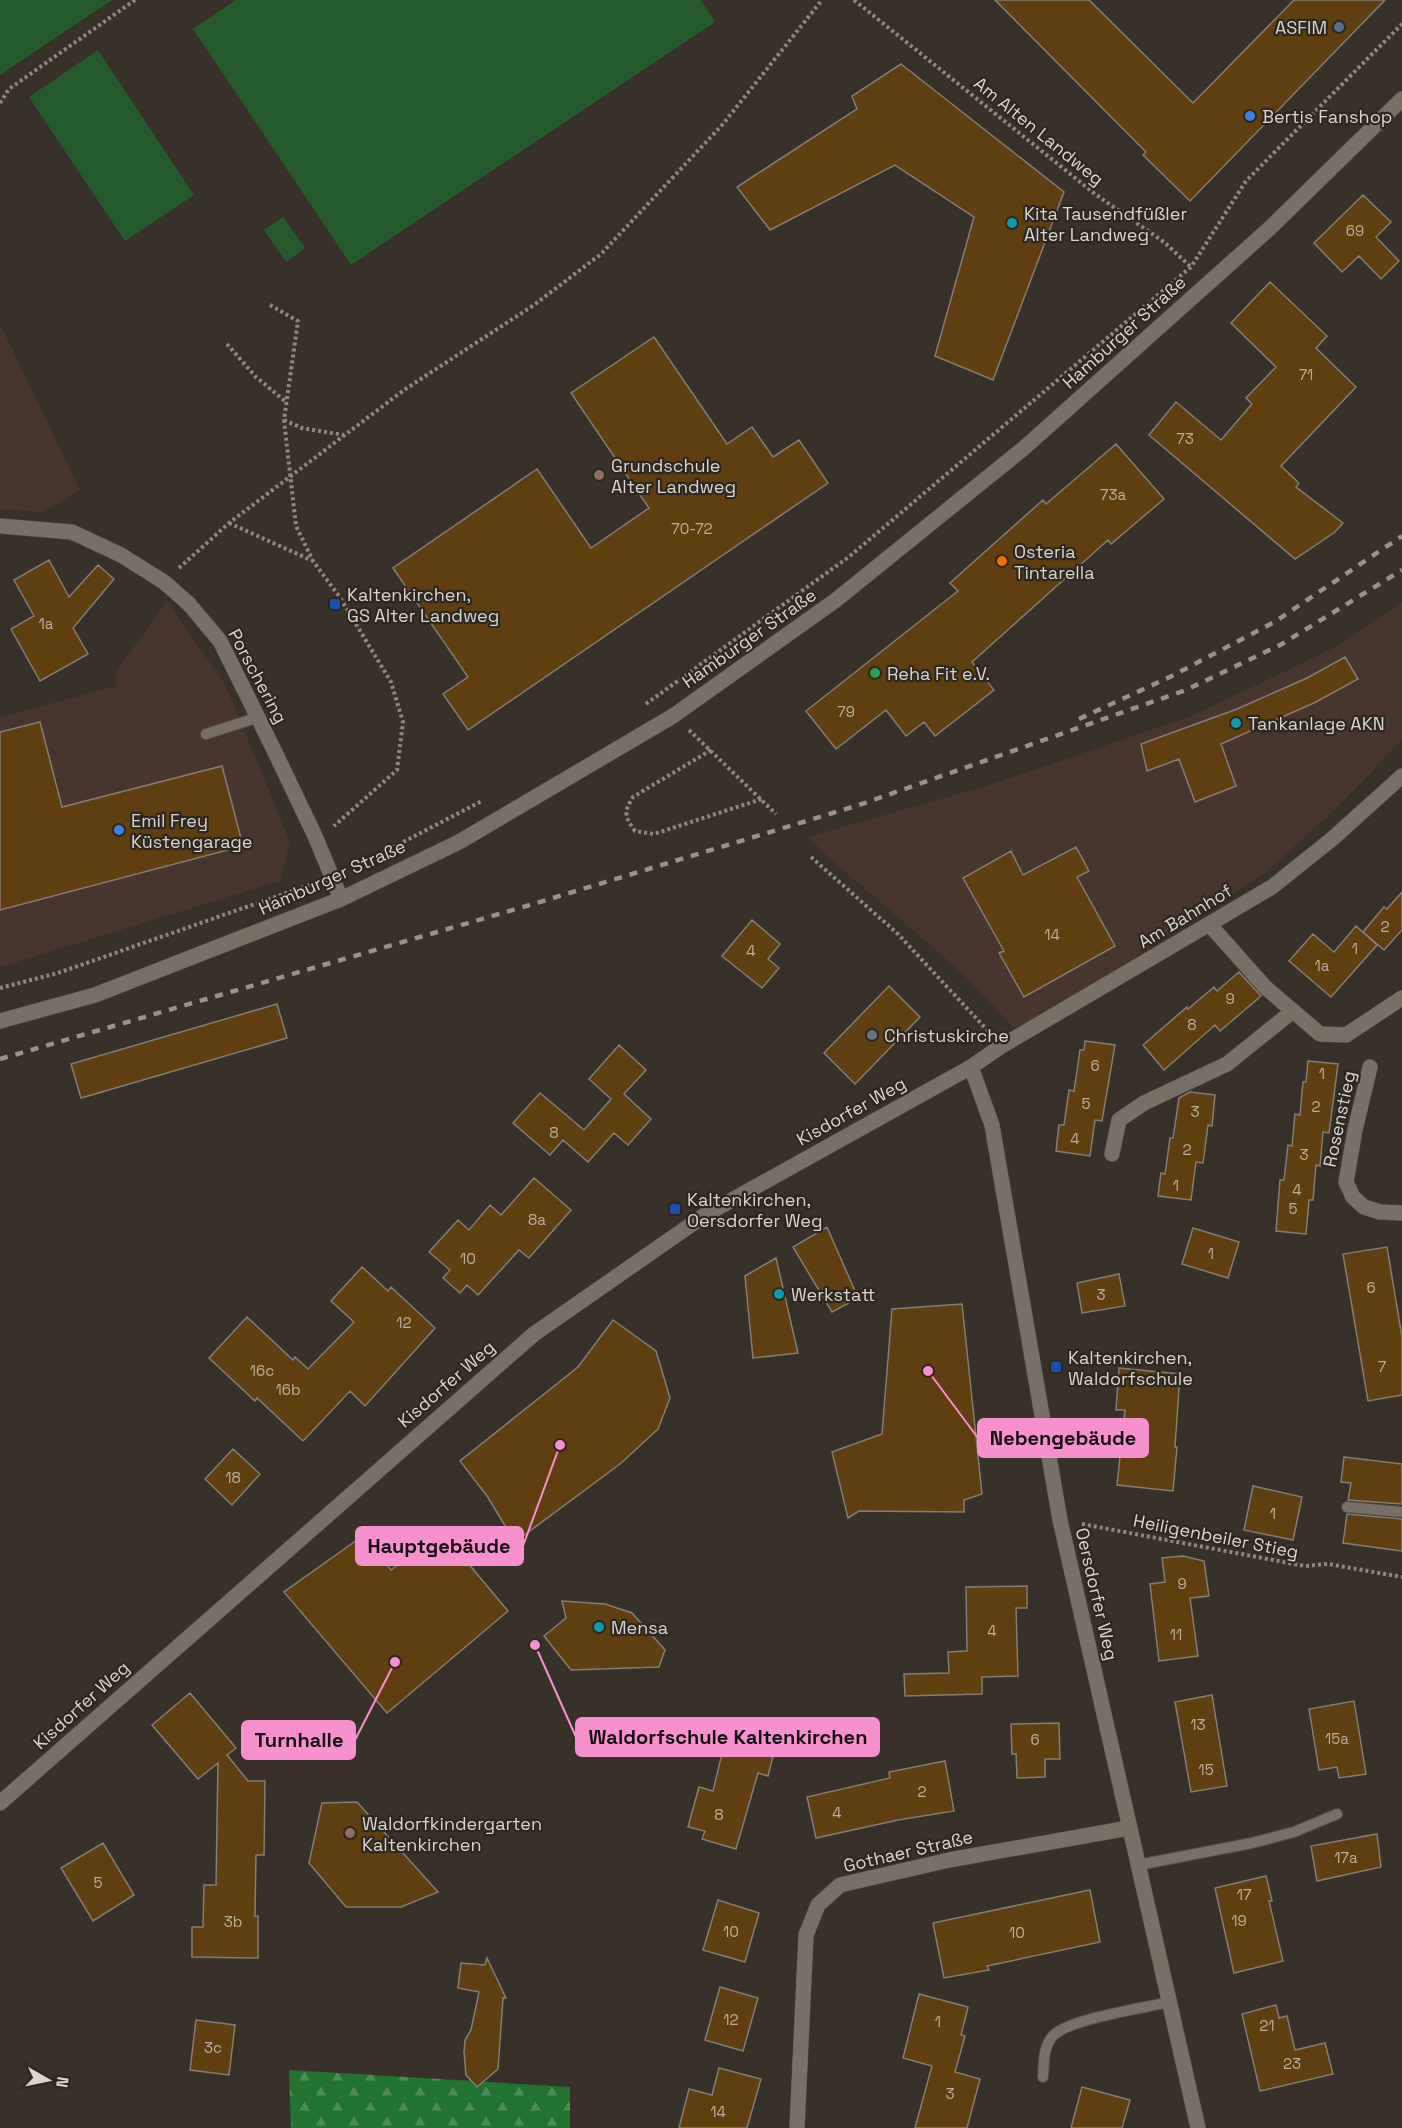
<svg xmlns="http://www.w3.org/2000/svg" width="1402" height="2128" viewBox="0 0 1402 2128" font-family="'Space Grotesk',sans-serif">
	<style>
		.commercial { fill: #48352e }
		.forest { fill: url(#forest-firs) }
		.green { fill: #255b2c }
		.building { fill: #5f3e0f; stroke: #857d73; stroke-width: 1.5 }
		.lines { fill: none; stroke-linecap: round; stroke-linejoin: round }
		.service-casing { stroke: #534e46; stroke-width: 12 }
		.minor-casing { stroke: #534e46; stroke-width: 16 }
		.tertiary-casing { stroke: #534e46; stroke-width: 16 }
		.secondary-casing { stroke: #534e46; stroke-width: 16 }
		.path { stroke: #8e8882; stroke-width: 4; stroke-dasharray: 3 3; stroke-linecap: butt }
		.service { stroke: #786f66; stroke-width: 10 }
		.minor { stroke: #786f66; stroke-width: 15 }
		.tertiary { stroke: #786f66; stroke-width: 15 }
		.secondary { stroke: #786f66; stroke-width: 15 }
		.rail { stroke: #98928c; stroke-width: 4.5; stroke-dasharray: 8 8; stroke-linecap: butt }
		.service-dot { fill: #5c6f8a; stroke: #2e271f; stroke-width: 2 }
		.shop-dot { fill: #3f7fe0; stroke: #2e271f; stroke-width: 2 }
		.culture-dot { fill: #0f9aa8; stroke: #2e271f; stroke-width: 2 }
		.education-dot { fill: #8d6e63; stroke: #2e271f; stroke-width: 2 }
		.food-dot { fill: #e8710a; stroke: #2e271f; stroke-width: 2 }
		.transit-dot { fill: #1a4fb4; stroke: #2e271f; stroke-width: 2 }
		.leisure-dot { fill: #2e9e5b; stroke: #2e271f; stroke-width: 2 }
		.worship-dot { fill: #6b7280; stroke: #2e271f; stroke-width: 2 }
		.labels { text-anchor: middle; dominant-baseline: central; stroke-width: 4.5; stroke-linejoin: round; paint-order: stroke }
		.number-label { font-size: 15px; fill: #bbafa0 }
		.poi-label { font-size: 18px; fill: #dad5d0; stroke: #2e271f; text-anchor: start }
		.street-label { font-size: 18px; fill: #dad5d0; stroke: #2e271f }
		.leader { fill: none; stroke: #f690cf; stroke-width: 2 }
		.callout-dot { fill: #f690cf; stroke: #2e271f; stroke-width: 2 }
		.callout { fill: #f690cf; stroke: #f690cf; stroke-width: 2 }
		.callout-label { font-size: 20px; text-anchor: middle; font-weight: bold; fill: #111 }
	</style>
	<defs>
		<pattern id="forest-firs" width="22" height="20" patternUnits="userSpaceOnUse" patternTransform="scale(1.5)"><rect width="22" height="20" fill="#237330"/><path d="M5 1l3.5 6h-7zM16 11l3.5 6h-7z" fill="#4d8c57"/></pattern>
	</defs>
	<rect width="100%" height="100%" fill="#383129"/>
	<path class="commercial" d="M0 324 80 490 43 512 0 509Z
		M167 601 226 686 290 842 280 881 0 967V717L117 686 115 673Z
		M1402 602V740L1338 807 1263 875 1018 1032 962 973 827 856 808 837 983 787 1189 717 1332 649Z"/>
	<path class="forest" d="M289 2070 570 2087V2128H291Z"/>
	<path class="green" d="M0 0H112L0 75Z
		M236 0H701L715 22 351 265 193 29Z
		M98 50 194 195 125 241 29 97Z
		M283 217 305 248 286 262 264 230Z"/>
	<path class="building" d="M995 0H1089L1193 103 1294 0H1385L1190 201 1143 155 1146 152Z
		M901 64 1064 192 993 380 935 356 974 217 895 165 770 230 737 187 857 109 852 96Z
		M1363 195 1391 222 1376 237 1399 261 1381 279 1359 256 1342 272 1314 243Z
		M1270 282 1327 336 1316 348 1356 387 1281 466 1299 483 1296 487 1343 523 1335 532 1295 559 1149 435 1176 402 1221 440 1252 404 1246 398 1276 367 1231 323Z
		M654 337 727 444 752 427 773 457 799 440 828 483 468 730 443 694 468 677 393 568 537 469 591 548 649 508 571 393Z
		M1116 444 1164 499 1111 544 1108 540 972 662 994 690 935 736 924 722 906 736 886 710 836 749 806 711 958 591 950 583 1043 500 1046 504Z
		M49 560 69 597 98 565 114 579 73 628 88 654 40 681 11 629 34 616 14 580Z
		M1345 657 1358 679 1316 702 1221 744 1236 786 1195 802 1179 759 1147 771 1141 744 1237 709 1307 678Z
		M40 722 62 807 222 766 243 846 0 910V732Z
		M1076 847 1089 871 1077 877 1115 946 1024 997 999 953 1004 951 963 878 1011 851 1023 875Z
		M1402 892V930L1384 950 1363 932 1384 907 1387 909Z
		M752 920 780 944 768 959 779 968 762 988 722 956Z
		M1356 926 1377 945 1331 997 1289 961 1313 934 1334 952Z
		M1239 972 1261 996 1220 1031 1215 1025 1164 1070 1143 1045 1187 1007 1188 1009 1214 987 1217 991Z
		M889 986 920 1017 855 1084 824 1053Z
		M277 1004 287 1038 81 1098 71 1064Z
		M1085 1041 1115 1045 1102 1121 1095 1120 1090 1156 1056 1151 1059 1125H1064L1069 1090 1074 1091 1080 1050H1084Z
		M619 1045 646 1070 624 1094 651 1119 628 1145 614 1133 588 1162 563 1140 550 1155 513 1123 540 1093 584 1130 611 1099 589 1079Z
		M1308 1061 1338 1064 1329 1133 1323 1132 1320 1166 1316 1165 1313 1200H1309L1306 1234 1276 1231 1280 1180H1284L1288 1145 1292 1146 1295 1114 1300 1115 1303 1082H1306Z
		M1190 1092 1215 1095 1212 1126 1208 1125 1203 1163 1196 1162 1191 1200 1158 1196 1161 1173 1165 1174 1170 1138H1173L1179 1098Z
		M534 1178 571 1210 529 1258 519 1250 478 1295 467 1285 460 1293 443 1278 450 1270 429 1252 458 1220 469 1230 490 1205 501 1215Z
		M827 1227 858 1298 832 1312 793 1247Z
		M1193 1228 1239 1242 1228 1278 1182 1264Z
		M1387 1247 1402 1337V1395L1368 1401 1343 1254Z
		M776 1258 798 1353 753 1358 745 1276Z
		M362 1267 388 1291 391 1287 435 1328 365 1406 350 1391 303 1441 257 1398 255 1401 209 1358 247 1317 293 1360 295 1357 308 1369 354 1322 331 1301Z
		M1119 1274 1125 1306 1082 1313 1077 1283Z
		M962 1304 982 1494 964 1500V1512L859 1511 848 1518 832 1452 882 1434 892 1309Z
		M613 1320 656 1351 670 1398 658 1429 620 1464 515 1542 487 1496 460 1461 578 1367Z
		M1119 1368 1180 1374 1175 1447H1177L1173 1491 1117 1485 1125 1410H1116Z
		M233 1449 260 1474 232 1505 205 1479Z
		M1344 1457 1402 1464V1504L1348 1500 1351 1483 1341 1482Z
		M1253 1486 1302 1497 1293 1540 1244 1530Z
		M1347 1514 1402 1519V1551L1343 1543Z
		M441 1531 508 1611 387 1713 284 1592 364 1535 391 1570Z
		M1183 1556 1204 1561 1209 1596 1190 1598 1198 1656 1159 1661 1150 1584 1165 1582 1162 1558Z
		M1027 1586V1608H1016L1018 1676 982 1677V1694L905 1696 904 1674 949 1673 948 1652 967 1651 966 1587Z
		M562 1601 605 1604 632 1613 665 1650 659 1667 571 1670 544 1636 566 1618Z
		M190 1693 236 1748 227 1755 248 1781H265L264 1855H256L255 1916H258V1958L192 1957V1927H203L204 1885H216L218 1763 198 1779 152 1725Z
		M1212 1695 1227 1786 1191 1792 1175 1702Z
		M1354 1701 1366 1774 1339 1778 1337 1767 1319 1770 1309 1709Z
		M744 1719 780 1728 768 1776 758 1773 736 1849 702 1839 705 1831 688 1827 699 1787 713 1791 727 1733 740 1736Z
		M1059 1723 1060 1759H1045V1777L1017 1778 1016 1754H1012L1011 1724Z
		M945 1761 954 1811 898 1820 816 1838 807 1797 890 1778 889 1772Z
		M357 1802 438 1892 401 1907H346L309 1863 322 1803Z
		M1377 1834 1381 1867 1317 1881 1311 1846Z
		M103 1843 134 1895 93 1921 61 1868Z
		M1266 1876 1272 1901H1269L1283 1961 1234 1973 1215 1888Z
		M1090 1890 1100 1942 987 1966 989 1970 944 1978 933 1923Z
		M718 1900 759 1913 745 1962 703 1950Z
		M487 1958 506 1998H503L498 2069 477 2087 466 2075 464 2052 465 2040 471 2030 479 1992 458 1988 461 1963 485 1965Z
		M720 1987 758 1998 743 2051 705 2040Z
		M919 1994 968 2007 961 2035 965 2036 955 2072 980 2079 967 2128H915L932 2066 903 2058Z
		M1276 2005 1279 2018 1287 2016 1295 2050 1325 2043 1333 2074 1260 2091 1242 2014Z
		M196 2020 235 2025 229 2075 190 2070Z
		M719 2068 761 2079 747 2128H679L689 2089 712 2095Z
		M1082 2087 1130 2100 1122 2128H1071Z"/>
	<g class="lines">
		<g class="service-casing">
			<path id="service" d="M206 734 259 717
				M1347 1507 1402 1512
				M1138 1865 1252 1843 1294 1832 1337 1814
				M1043 2077C1044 2063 1043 2048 1052 2037 1066 2019 1145 2008 1169 2002"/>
		</g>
		<g class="minor-casing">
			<path id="minor" d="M0 526 72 532 121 555 164 582 189 604 220 641 272 746 315 836 341 899
				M1293 1011 1320 1034 1346 1035 1402 998
				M1370 1067 1355 1130 1346 1182 1353 1197 1364 1207 1380 1212 1402 1213
				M1112 1154 1119 1120 1144 1103 1227 1064 1293 1011 1265 987 1210 925
				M797 2128 806 1935 818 1905 840 1885 949 1860 1129 1828"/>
		</g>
		<g class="tertiary-casing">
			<path id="tertiary" d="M971 1067 992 1125 1060 1520 1198 2128
				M0 1803 534 1334 705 1215 971 1067 1000 1047 1272 887 1332 839 1402 776"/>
		</g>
		<g class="secondary-casing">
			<path id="secondary" d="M0 1021 95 995 341 899 459 842 673 716 836 600 1024 448 1270 228 1402 99"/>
		</g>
		<path class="path" d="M854 0 1095 194 1164 242 1192 268
			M0 103 9 89 135 0
			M270 305 298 321 284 420 296 526 313 561 339 596 391 682 403 722 397 770 334 826
			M227 344 255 376 286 402
			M284 420 302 428 344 435
			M229 523 313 561
			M179 568 229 523 404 390 534 305 601 254 723 124 822 0
			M646 704 850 556 1191 267 1246 181 1402 24
			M689 730 776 814
			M711 750 633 797C623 813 625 817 635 831L654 834 762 799
			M382 853 482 801
			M811 857 898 934 988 1031
			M0 988 58 973 312 884
			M1082 1524 1305 1566 1328 1564 1402 1577"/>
		<use href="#service" class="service"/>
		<use href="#minor" class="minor"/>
		<use href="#tertiary" class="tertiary"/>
		<use href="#secondary" class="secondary"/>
		<path class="rail" d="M1079 719 1174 675 1276 621 1402 536
			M0 1059 530 905 859 805 1186 690 1282 644 1402 570"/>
	</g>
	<circle class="service-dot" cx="1339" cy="27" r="6"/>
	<g class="shop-dot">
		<circle cx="1250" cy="116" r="6"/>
		<circle cx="119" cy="830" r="6"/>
	</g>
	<g class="culture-dot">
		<circle cx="1012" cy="223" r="6"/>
		<circle cx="1236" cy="723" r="6"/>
		<circle cx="779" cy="1294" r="6"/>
		<circle cx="599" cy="1627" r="6"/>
	</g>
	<g class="education-dot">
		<circle cx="599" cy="475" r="6"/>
		<circle cx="350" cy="1833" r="6"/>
	</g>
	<circle class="food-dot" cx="1002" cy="561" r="6"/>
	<g class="transit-dot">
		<rect x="329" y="598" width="12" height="12" rx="3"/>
		<rect x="669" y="1203" width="12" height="12" rx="3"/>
		<rect x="1050" y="1361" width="12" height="12" rx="3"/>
	</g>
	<circle class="leisure-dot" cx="875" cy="673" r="6"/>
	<circle class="worship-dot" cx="872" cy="1035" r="6"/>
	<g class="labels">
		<g class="number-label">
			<text x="1355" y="230">69</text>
			<text x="1306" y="374">71</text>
			<text x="1185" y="438">73</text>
			<text x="1113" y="494">73a</text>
			<text x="692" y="528">70-72</text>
			<text x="46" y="623">1a</text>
			<text x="846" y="711">79</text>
			<text x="1385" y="926">2</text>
			<text x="1052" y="934">14</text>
			<text x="1355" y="948">1</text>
			<text x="751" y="950">4</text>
			<text x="1322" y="965">1a</text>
			<text x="1230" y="998">9</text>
			<text x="1192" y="1024">8</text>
			<text x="1095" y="1065">6</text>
			<text x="1322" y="1073">1</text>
			<text x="1086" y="1103">5</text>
			<text x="1316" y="1106">2</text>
			<text x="1195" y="1111">3</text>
			<text x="554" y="1132">8</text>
			<text x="1075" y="1138">4</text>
			<text x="1187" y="1149">2</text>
			<text x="1304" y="1154">3</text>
			<text x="1176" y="1185">1</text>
			<text x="1297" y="1189">4</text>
			<text x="1293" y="1208">5</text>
			<text x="537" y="1219">8a</text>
			<text x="1211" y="1253">1</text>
			<text x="468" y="1258">10</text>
			<text x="1371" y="1287">6</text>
			<text x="1101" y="1294">3</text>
			<text x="404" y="1322">12</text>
			<text x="1382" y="1366">7</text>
			<text x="262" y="1370">16c</text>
			<text x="288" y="1389">16b</text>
			<text x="233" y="1477">18</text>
			<text x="1273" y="1513">1</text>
			<text x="1182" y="1583">9</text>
			<text x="992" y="1630">4</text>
			<text x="1176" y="1634">11</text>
			<text x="1198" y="1724">13</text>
			<text x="1337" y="1738">15a</text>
			<text x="1035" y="1739">6</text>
			<text x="1206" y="1769">15</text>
			<text x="922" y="1791">2</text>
			<text x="837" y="1812">4</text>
			<text x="719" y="1814">8</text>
			<text x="1346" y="1857">17a</text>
			<text x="98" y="1882">5</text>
			<text x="1244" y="1894">17</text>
			<text x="1239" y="1920">19</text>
			<text x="233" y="1921">3b</text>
			<text x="731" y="1931">10</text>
			<text x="1017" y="1932">10</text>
			<text x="731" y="2019">12</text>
			<text x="938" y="2021">1</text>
			<text x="1267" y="2025">21</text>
			<text x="213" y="2047">3c</text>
			<text x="1292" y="2063">23</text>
			<text x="950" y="2093">3</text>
			<text x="718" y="2111">14</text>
		</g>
		<g class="poi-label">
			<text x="1327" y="27" text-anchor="end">ASFIM</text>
			<text x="1262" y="116">Bertis Fanshop</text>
			<text x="1024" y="213">Kita Tausendfüßler<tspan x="1024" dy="21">Alter Landweg</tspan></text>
			<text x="611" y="465">Grundschule<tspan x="611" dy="21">Alter Landweg</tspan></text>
			<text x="1014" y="551">Osteria<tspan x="1014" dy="21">Tintarella</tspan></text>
			<text x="347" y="594">Kaltenkirchen,<tspan x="347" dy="21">GS Alter Landweg</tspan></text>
			<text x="887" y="673">Reha Fit e.V.</text>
			<text x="1248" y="723">Tankanlage AKN</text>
			<text x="131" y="820">Emil Frey<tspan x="131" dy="21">Küstengarage</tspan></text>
			<text x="884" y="1035">Christuskirche</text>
			<text x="687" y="1199">Kaltenkirchen,<tspan x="687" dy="21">Oersdorfer Weg</tspan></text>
			<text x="791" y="1294">Werkstatt</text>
			<text x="1068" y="1357">Kaltenkirchen,<tspan x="1068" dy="21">Waldorfschule</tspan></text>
			<text x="611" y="1627">Mensa</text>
			<text x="362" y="1823">Waldorfkindergarten<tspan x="362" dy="21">Kaltenkirchen</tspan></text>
		</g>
		<g class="street-label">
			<text transform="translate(1039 131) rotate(39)">Am Alten Landweg</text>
			<text transform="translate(1124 332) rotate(-42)">Hamburger Straße</text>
			<text transform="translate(749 638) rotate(-35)">Hamburger Straße</text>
			<text transform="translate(258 676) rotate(62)">Porschering</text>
			<text transform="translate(332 877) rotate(-24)">Hamburger Straße</text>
			<text transform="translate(1185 916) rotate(-31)">Am Bahnhof</text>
			<text transform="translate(851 1111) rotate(-29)">Kisdorfer Weg</text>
			<text transform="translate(1339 1119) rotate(-78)">Rosenstieg</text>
			<text transform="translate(446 1384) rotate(-41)">Kisdorfer Weg</text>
			<text transform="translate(1216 1536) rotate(11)">Heiligenbeiler Stieg</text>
			<text transform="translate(1097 1594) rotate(77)">Oersdorfer Weg</text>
			<text transform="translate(81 1705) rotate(-42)">Kisdorfer Weg</text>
			<text transform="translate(908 1851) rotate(-13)">Gothaer Straße</text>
		</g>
	</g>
	<path class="leader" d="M928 1371L978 1438M560 1445L523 1546M535 1645L576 1737M395 1662L355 1740"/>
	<g class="callout-dot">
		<circle cx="928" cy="1371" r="6"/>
		<circle cx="560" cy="1445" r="6"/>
		<circle cx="535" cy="1645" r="6"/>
		<circle cx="395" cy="1662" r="6"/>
	</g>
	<g class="callout">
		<rect x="978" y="1419" width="170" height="38" rx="6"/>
		<rect x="356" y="1527" width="167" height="38" rx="6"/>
		<rect x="576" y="1718" width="303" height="38" rx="6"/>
		<rect x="242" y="1721" width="113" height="38" rx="6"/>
	</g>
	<g class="callout-label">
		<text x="1063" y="1445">Nebengebäude</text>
		<text x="439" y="1553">Hauptgebäude</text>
		<text x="728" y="1744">Waldorfschule Kaltenkirchen</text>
		<text x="299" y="1747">Turnhalle</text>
	</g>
	<g transform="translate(48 2080) rotate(99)" stroke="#2e271f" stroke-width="4.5" paint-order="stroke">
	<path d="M0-4.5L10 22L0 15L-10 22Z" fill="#dad5d0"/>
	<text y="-9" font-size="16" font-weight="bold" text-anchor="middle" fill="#dad5d0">N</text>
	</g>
</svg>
